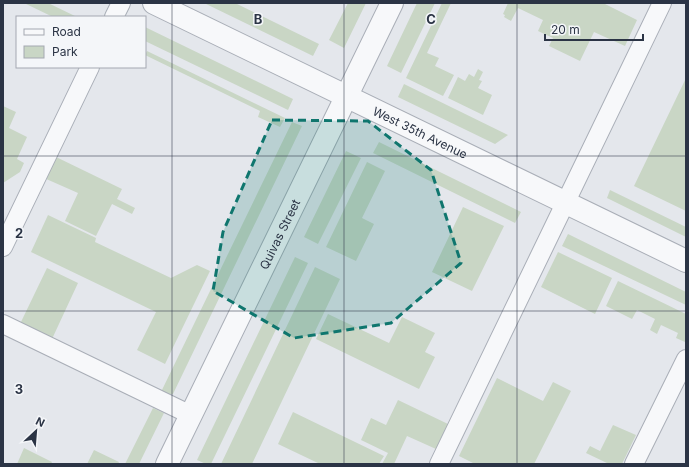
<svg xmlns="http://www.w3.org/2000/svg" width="689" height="467" viewBox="0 0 689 467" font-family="Inter,sans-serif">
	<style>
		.green { fill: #c9d6c5 }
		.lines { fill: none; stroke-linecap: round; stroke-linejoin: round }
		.service-casing { stroke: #a9aeb7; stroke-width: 20 }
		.minor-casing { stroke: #a9aeb7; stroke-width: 24 }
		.service { stroke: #f7f8fa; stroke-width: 18 }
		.minor { stroke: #f7f8fa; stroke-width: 22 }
		.marked { fill: #0f766e; fill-opacity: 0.2; stroke: #0f766e; stroke-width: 3; stroke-dasharray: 8 5; stroke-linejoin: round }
		.grid { fill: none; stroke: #2b3445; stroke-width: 1; stroke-opacity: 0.55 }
		.labels { text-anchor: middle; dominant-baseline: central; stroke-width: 3; stroke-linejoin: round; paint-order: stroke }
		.street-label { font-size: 12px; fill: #2b3445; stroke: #f4f6f9 }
		.grid-label { font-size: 13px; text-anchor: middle; font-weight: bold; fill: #2b3445; stroke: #f4f6f9; stroke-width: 3; stroke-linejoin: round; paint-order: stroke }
	</style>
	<rect width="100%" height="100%" fill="#e4e7ec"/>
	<path class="green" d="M24 3H48L77 17H53Z
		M204 3H235L319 44 313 56Z
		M348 3H366L344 48 329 40Z
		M417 3H435L401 73 387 66Z
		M442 3H451L427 53 439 58 435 66 454 75 443 96 406 78Z
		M508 3H603L637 20 625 46 594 32 580 61 549 46 553 38 538 31 543 20 518 8 511 21 504 17 505 15 503 14Z
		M145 27 293 99 288 110 145 41Z
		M147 51 285 118 280 127 258 117 260 111 145 55Z
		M478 69 483 72 479 80 482 81 478 88 492 95 483 115 448 98 458 77 465 81 469 74 474 77Z
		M686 78V211L634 186Z
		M404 84 508 135 495 144 398 97Z
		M3 106 16 112 9 128 27 137 17 159 24 163 20 172 3 183Z
		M292 122 302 126 173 394 168 396 161 392Z
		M379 142 521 212 515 223 373 153Z
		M346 151 361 158 318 244 304 237Z
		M54 156 122 189 117 199 135 208 132 214 112 204 96 236 65 221 78 193 44 178Z
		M367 162 385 171 362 218 374 224 356 261 326 247Z
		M610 190 686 227V237L607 198Z
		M463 207 504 226 472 291 432 272Z
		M48 215 96 238 95 242 171 278 197 265 210 271 165 364 137 350 156 312 31 252Z
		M568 234 686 292V305L562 246Z
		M558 252 612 278 595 314 541 287Z
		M295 257 308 263 211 464H206L197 460Z
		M315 267 340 279 252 464H221Z
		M47 268 78 283 52 339 20 324Z
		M618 281 686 314V340L685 342 676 338 678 333 661 325 657 334 650 330 655 319 637 310 632 319 606 306Z
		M328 314 389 343 402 317 435 333 425 352 435 357 419 389 316 339Z
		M497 378 543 401 553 382 571 391 534 464H475L459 456Z
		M398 400 448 424 436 449 407 436 394 464H382L388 453 361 440 371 418 386 425Z
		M153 408 164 413 139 464H125Z
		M293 412 384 456 379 464H320L278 444Z
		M613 425 636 435 622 464H609L586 453 590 446 600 451Z
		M24 448 52 462 51 464H17Z
		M94 450 119 462 118 464H87Z"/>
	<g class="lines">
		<g class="service-casing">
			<path id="service" d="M114 17 121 3
				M3 247 90 67
				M3 324 191 415
				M439 464 662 3
				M634 464 686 359"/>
		</g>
		<g class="minor-casing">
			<g id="minor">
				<path id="s1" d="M154 3 686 261"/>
				<path id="s2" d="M167 464 392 3"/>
			</g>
		</g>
		<use href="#service" class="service"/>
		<use href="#minor" class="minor"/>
	</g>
	<path class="marked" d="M272 120 368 121 431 170 461 263 391 323 294 338 213 291 223 232Z"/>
	<path class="grid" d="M172 3V464M344 3V464M517 3V464M3 156H686M3 311H686"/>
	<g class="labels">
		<g class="street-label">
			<text stroke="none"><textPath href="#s1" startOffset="296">West 35th Avenue</textPath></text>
			<text stroke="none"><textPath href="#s2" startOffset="256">Quivas Street</textPath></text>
		</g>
	</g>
	<g class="grid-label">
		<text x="258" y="24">B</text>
		<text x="431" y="24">C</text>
		<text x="19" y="238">2</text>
		<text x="19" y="394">3</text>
	</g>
	<rect width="689" height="467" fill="none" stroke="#2b3445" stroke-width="8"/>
	<rect x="16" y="16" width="130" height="52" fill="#f4f6f9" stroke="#a4a8b1"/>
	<rect x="24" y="29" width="20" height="6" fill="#f7f8fa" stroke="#a4a8b1"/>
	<text x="52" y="36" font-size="12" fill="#2b3445">Road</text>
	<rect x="24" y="46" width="20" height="12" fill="#c9d6c5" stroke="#a4a8b1"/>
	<text x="52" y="56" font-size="12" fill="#2b3445">Park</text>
	<g transform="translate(36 431) rotate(26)" stroke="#f4f6f9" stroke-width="3" paint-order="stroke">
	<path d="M0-3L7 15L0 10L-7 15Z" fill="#2b3445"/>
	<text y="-6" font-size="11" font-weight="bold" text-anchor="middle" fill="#2b3445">N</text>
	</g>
	<path d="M545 34v6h98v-6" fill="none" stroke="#2b3445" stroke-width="2"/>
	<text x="551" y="34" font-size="12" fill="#2b3445" stroke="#f4f6f9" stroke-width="3" paint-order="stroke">20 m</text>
</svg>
